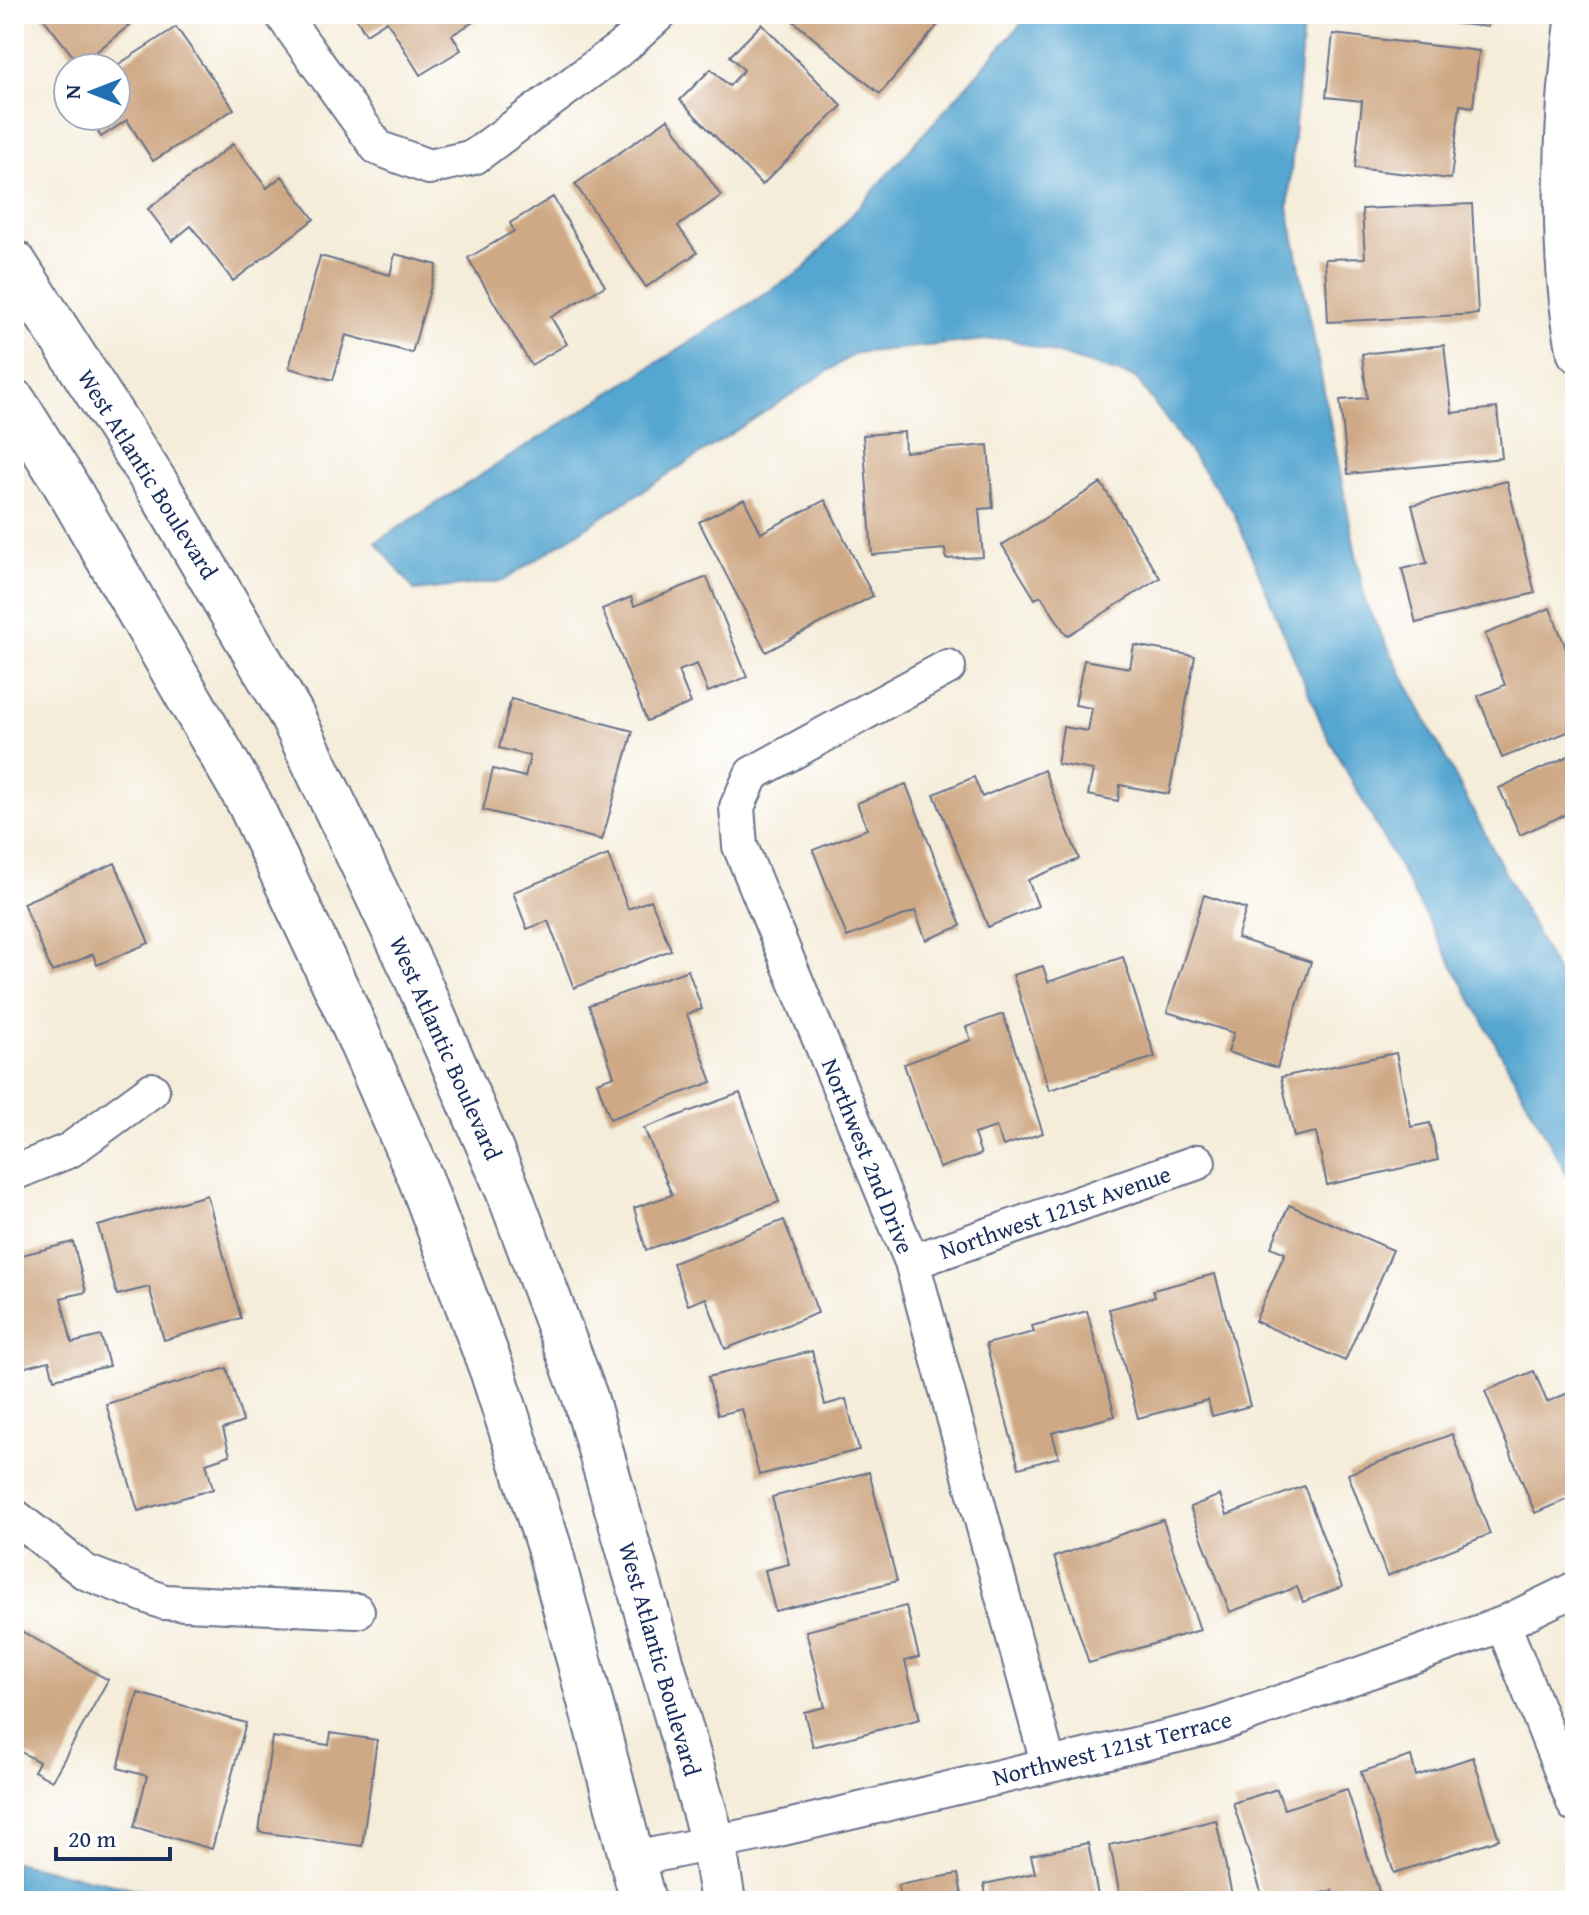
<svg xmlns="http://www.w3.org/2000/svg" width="1589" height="1915" viewBox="0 0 1589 1915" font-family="'Gentium Book Plus',serif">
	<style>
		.water { fill: #55a6d0; stroke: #386a97; stroke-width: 2 }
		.building { fill: #cfa985 }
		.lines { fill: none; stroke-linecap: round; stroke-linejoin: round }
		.minor-casing { stroke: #677289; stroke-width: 38 }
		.primary-casing { stroke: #677289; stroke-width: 48 }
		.minor { stroke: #fff; stroke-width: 34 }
		.primary { stroke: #fff; stroke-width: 44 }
		.labels { text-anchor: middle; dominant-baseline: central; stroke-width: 7; stroke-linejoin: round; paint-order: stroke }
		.street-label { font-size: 24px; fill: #1b2f5e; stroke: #fff }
	</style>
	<rect width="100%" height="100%" fill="#fff"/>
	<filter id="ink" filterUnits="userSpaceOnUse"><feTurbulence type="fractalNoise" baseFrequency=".0125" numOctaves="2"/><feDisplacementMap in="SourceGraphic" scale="16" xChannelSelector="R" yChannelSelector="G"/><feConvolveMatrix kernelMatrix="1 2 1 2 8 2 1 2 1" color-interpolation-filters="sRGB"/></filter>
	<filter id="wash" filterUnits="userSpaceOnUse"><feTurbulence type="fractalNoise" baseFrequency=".006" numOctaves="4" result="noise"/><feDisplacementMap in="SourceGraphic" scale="32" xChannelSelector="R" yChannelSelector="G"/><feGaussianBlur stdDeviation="1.8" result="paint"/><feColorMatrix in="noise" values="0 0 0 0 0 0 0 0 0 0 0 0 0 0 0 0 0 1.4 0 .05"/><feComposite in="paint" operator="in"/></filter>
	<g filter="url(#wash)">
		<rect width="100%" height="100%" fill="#f5edda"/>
		<path class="water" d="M1030 14H1304L1288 208 1366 605 1575 1007V1189L1324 730 1233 511 1136 378 1006 338 856 353 503 581 415 591 376 542 804 269Z
			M14 1862 191 1901H14Z"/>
		<g id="blocks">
			<path class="building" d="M40 14H143L80 65Z
				M354 14H486L452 35 461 50 420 75 387 21 366 34Z
				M795 14H947L880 94 791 19Z
				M1368 14H1489L1488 27Z
				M762 24 842 106 762 185 680 100 711 69 729 86 744 70 730 56Z
				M176 27 234 109 153 161 127 120 101 137 88 116H116V66Z
				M1333 34 1479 51 1473 107 1460 105 1451 179 1355 168 1362 101 1326 97Z
				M668 119 721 196 678 226 697 253 646 287 575 184Z
				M233 144 267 188 282 176 314 219 233 281 191 226 172 241 148 209Z
				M553 197 605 286 551 317 567 344 531 365 468 258 514 231 510 223Z
				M1472 204 1478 314 1328 322 1325 259 1365 258 1362 209Z
				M395 254 437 265 412 353 346 335 333 380 289 368 320 256 390 275Z
				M1444 345 1452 413 1497 408 1502 458 1348 474 1340 400 1367 398 1362 354Z
				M904 432 905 452 988 445 993 508 979 509 983 557 946 559 945 549 872 555 863 435Z
				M1507 481 1535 593 1416 623 1402 569 1427 563 1412 505Z
				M1101 483 1160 578 1067 636 1041 596 1035 599 1002 545Z
				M744 499 761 533 825 500 873 596 766 652 699 522Z
				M707 577 747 677 708 692 697 664 678 671 691 703 647 721 602 609 631 597 634 606Z
				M1550 608 1575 671V729L1502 758 1478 696 1505 685 1485 634Z
				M1134 645 1195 656 1169 794 1120 785 1118 801 1088 795 1093 770 1057 764 1063 727 1088 731 1092 708 1075 705 1084 660 1130 668Z
				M511 699 633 731 602 840 483 810 493 769 525 777 530 756 499 748Z
				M1575 753V835L1566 814 1520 835 1499 788Z
				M1044 770 1079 859 1028 880 1038 906 988 927 934 794 974 777 982 797Z
				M906 784 961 926 926 940 915 911 847 937 813 850 867 829 857 803Z
				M608 855 628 909 651 900 671 950 574 988 548 921 527 929 513 892Z
				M115 863 149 943 97 965 93 954 52 972 23 903Z
				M1204 895 1246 909 1237 938 1311 962 1277 1068 1228 1052 1234 1033 1167 1012Z
				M1123 957 1155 1057 1049 1090 1013 975 1043 966 1048 982Z
				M688 970 702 1009 687 1014 712 1082 610 1119 597 1082 614 1076 589 1005Z
				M1003 1014 1043 1133 1003 1146 996 1127 974 1134 981 1154 939 1168 904 1064 971 1040 966 1027Z
				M1396 1053 1411 1127 1430 1123 1438 1160 1327 1185 1316 1132 1294 1137 1281 1077Z
				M740 1093 779 1202 646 1250 634 1208 672 1195 644 1128Z
				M207 1195 241 1318 164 1340 149 1287 117 1295 98 1226Z
				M1289 1205 1393 1250 1345 1361 1255 1321 1285 1253 1271 1247Z
				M784 1220 818 1313 725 1349 706 1298 688 1305 673 1263Z
				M73 1242 86 1292 61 1298 72 1343 101 1336 109 1366 54 1379 49 1361 14 1370V1257Z
				M1215 1274 1250 1406 1212 1416 1208 1400 1138 1418 1109 1309 1155 1297 1153 1290Z
				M1087 1311 1115 1416 1052 1433 1059 1457 1019 1468 986 1344 1034 1332 1032 1326Z
				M812 1351 825 1405 846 1399 859 1450 759 1475 742 1409 718 1415 708 1377Z
				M227 1368 243 1422 223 1429 230 1455 206 1463 213 1489 138 1511 106 1404Z
				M1534 1371 1547 1402 1575 1390V1496L1535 1513 1485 1391Z
				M1452 1434 1490 1534 1387 1576 1348 1474Z
				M869 1472 897 1581 775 1611 765 1570 789 1564 772 1497Z
				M1304 1486 1342 1587 1303 1602 1297 1587 1230 1612 1190 1507 1220 1495 1227 1515Z
				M1163 1520 1200 1630 1089 1663 1054 1557Z
				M906 1606 919 1657 905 1661 920 1719 813 1747 804 1712 825 1707 806 1631Z
				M14 1627 108 1680 52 1781 34 1771 39 1762 14 1748Z
				M138 1693 246 1723 212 1849 134 1827 147 1776 118 1768Z
				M331 1733 377 1740 362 1846 259 1832 272 1737 329 1745Z
				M1411 1756 1416 1776 1473 1757 1499 1839 1394 1873 1361 1772Z
				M1277 1789 1284 1809 1347 1789 1382 1901H1335L1332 1890 1298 1901H1264L1233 1803Z
				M1216 1820 1233 1900 1121 1901 1110 1845Z
				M1088 1843 1099 1901H987L984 1884 1035 1873 1031 1855Z
				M958 1874 963 1901H901L898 1885Z"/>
		</g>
	</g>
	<g filter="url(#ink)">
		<use href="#blocks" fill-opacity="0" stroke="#677289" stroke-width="2"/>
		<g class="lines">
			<g class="minor-casing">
				<path id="minor" d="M282 14 378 148 429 167 474 157 625 45 659 14
					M1574 14C1560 115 1555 254 1575 354
					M948 667 752 774 737 807 740 846 912 1262 1048 1763
					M14 1173 70 1150 152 1090
					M912 1262 1198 1162
					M14 1516 85 1572 164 1602 357 1611
					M1503 1624 1575 1805
					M634 1859 762 1833 1211 1727 1503 1624 1575 1589"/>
			</g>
			<g class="primary-casing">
				<path id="primary" d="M14 263 161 492 291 714 415 974 510 1195 585 1397 713 1842 723 1901
					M14 402 63 480 249 802 350 1017 420 1177 492 1370 549 1547 643 1901"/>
			</g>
			<use href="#minor" class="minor"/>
			<use href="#primary" class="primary"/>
		</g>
	</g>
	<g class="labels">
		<g class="street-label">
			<text transform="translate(148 474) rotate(58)">West Atlantic Boulevard</text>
			<text transform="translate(446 1048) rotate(66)">West Atlantic Boulevard</text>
			<text transform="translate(868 1156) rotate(68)">Northwest 2nd Drive</text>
			<text transform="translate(1055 1212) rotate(-19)">Northwest 121st Avenue</text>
			<text transform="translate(660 1659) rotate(74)">West Atlantic Boulevard</text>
			<text transform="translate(1112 1748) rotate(-14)">Northwest 121st Terrace</text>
		</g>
	</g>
	<rect width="1589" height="1915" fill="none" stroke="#fff" stroke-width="48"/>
	<g transform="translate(92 92) rotate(270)"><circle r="38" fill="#ffffff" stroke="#a4acbf" stroke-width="2"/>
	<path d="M0-6L14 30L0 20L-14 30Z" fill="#1f6fb2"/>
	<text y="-12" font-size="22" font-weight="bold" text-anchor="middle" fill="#1b2f5e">N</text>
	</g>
	<path d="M56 1847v12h114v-12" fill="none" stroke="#1b2f5e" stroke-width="4"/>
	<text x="68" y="1847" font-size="24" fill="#1b2f5e" stroke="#ffffff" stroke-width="6" paint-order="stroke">20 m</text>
</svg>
